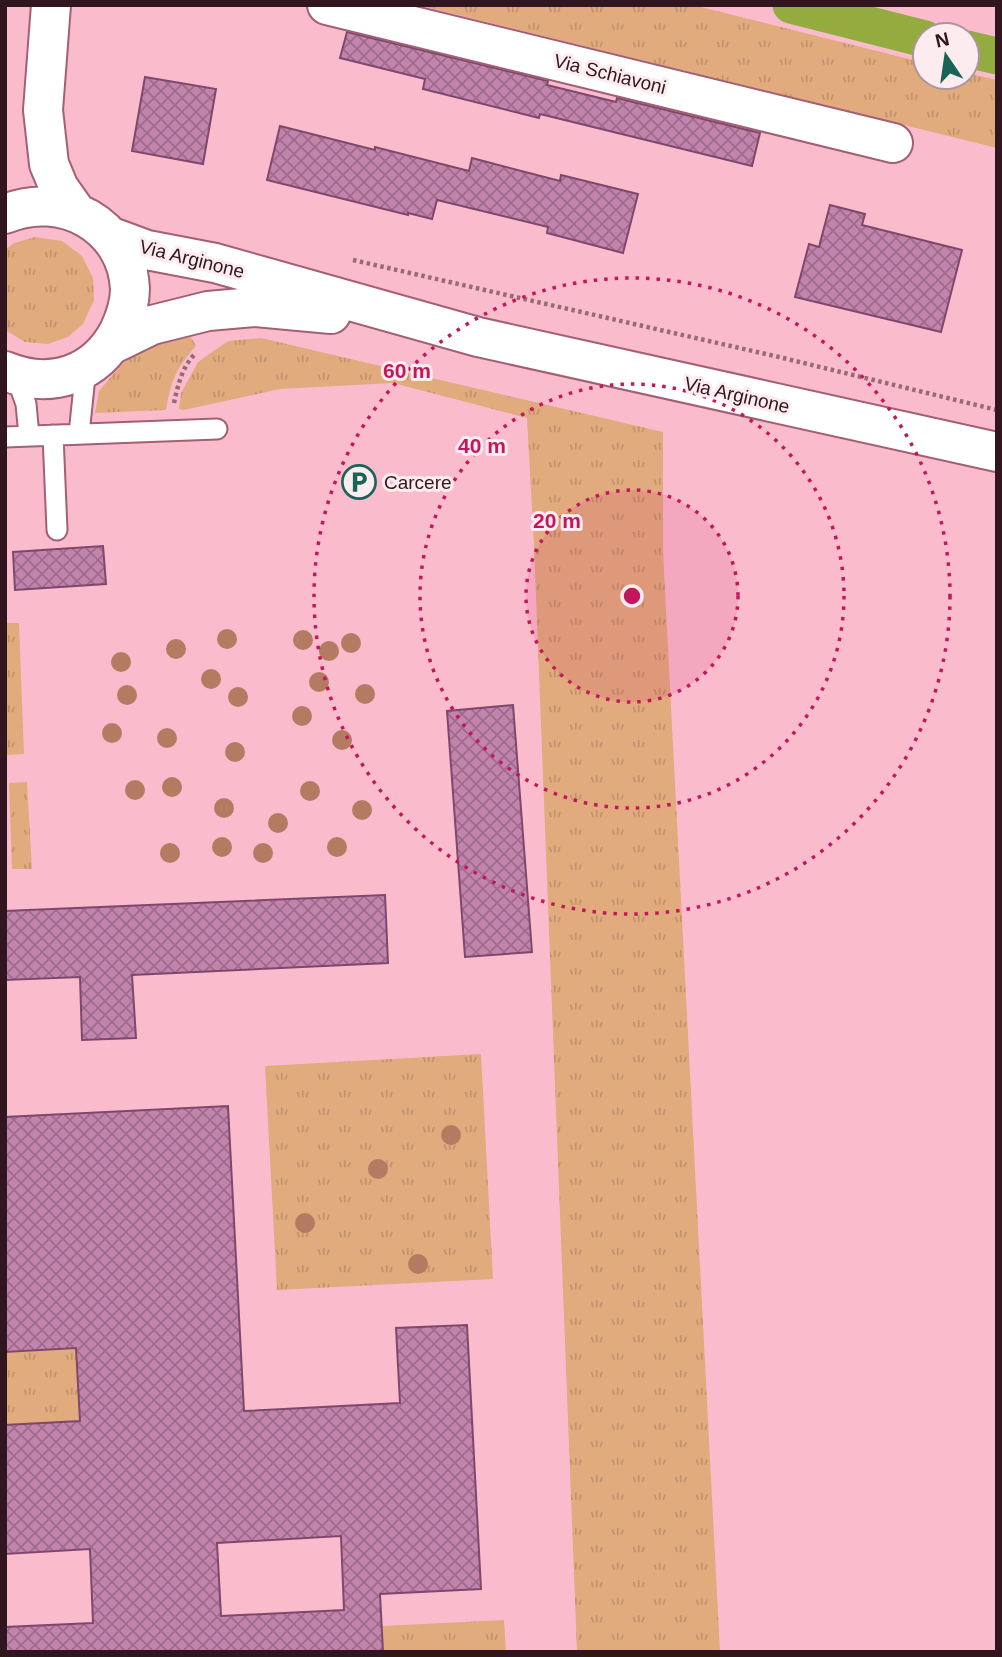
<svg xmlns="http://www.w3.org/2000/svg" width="1002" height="1657" viewBox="0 0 1002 1657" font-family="Arial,sans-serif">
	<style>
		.grass { fill: url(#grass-tufts) }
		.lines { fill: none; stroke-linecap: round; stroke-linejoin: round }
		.canal { stroke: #94ab3f; stroke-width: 37 }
		.building { fill: url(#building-cross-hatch); stroke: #80476d; stroke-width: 2; fill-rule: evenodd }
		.lane-casing { stroke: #a35f74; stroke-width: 23 }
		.street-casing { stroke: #a35f74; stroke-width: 42 }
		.secondary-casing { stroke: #a35f74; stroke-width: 42 }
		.path { stroke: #976a77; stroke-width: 4.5; stroke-dasharray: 3.5 3.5; stroke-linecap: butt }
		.lane { stroke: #fff; stroke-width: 19 }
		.street { stroke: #fff; stroke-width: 38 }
		.secondary { stroke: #fff; stroke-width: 38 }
		.tree { fill: #b57b62 }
		.ring { fill: none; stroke: #c2185b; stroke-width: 3.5; stroke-dasharray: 3.5 7 }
		.labels { text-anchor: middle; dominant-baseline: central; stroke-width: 6; stroke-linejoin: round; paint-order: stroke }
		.street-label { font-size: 19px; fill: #32161f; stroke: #fcecf0 }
		.poi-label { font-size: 19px; fill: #32161f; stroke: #fcecf0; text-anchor: start }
		.centre { fill: #c2185b; stroke: #fcecf0; stroke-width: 3.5 }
		.ring-label { font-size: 21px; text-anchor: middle; font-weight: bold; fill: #c2185b; stroke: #fcecf0; stroke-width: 6; stroke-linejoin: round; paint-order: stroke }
	</style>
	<defs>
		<pattern id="grass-tufts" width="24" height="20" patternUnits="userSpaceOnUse" patternTransform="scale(1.75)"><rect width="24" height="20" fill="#e1ab7e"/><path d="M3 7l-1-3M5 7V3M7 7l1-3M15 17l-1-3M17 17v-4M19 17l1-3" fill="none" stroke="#c2926c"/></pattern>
		<pattern id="building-cross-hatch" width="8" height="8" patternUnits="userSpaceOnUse" patternTransform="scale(1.75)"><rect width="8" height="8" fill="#c284ac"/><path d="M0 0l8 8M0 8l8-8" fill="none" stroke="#9e6b8b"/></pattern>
	</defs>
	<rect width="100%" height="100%" fill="#fabccd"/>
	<path class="grass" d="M418 5H693L925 63V77H967V73L997 80V148Z
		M35 237 62 241 82 256 93 278 94 300 83 324 68 337 48 344 25 342 5 330V250L14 243Z
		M186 329 196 346C176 368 171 381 166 410L95 413 99 391 122 364 152 342Z
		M261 338 663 432V552L720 1652H577L534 545 527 418 393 383 280 389 184 410 179 409 181 393 198 362 228 341Z
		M5 623H19L24 754 7 755 5 704Z
		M27 782 32 869H12L9 783Z
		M481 1054 493 1279 277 1290 265 1066Z
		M76 1348 80 1421 5 1425V1352Z
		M504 1620 506 1652H383L382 1626Z"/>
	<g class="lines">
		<path class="canal" d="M791 5 925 39
			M967 49 997 56"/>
	</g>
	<path class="building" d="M347 32 548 81 547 85 616 102 617 98 760 133 752 166 540 114 539 118 423 89 425 79 340 58Z
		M145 77 216 89 203 164 132 151Z
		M280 126 375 150V147L469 171 472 158 560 181 561 175 638 194 623 253 547 233 548 227 437 200 432 219 408 213V215L267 180Z
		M830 205 865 214 862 225 962 250 941 332 795 297 809 244 819 247Z
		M103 546 106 584 15 590 13 552Z
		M513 705 532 952 465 957 447 711Z
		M385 895 388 963 132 975 136 1038 82 1040 80 977 5 980V911Z
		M228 1106 244 1411 400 1403 396 1328 467 1325 481 1589 380 1594 383 1652H5V1627L93 1623 90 1549 5 1554V1425L80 1421 76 1348 5 1352V1117ZM341 1536 344 1610 221 1616 217 1543Z"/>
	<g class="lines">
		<g class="lane-casing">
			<path id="lane" d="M16 376 26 404 29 436
				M79 434 86 367
				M53 435 57 530
				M5 437 217 429"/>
		</g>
		<g class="street-casing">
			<path id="street" d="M327 5 893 143"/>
		</g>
		<g class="secondary-casing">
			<path id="secondary" d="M51 5 43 110 49 164 59 188 76 212
				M5 214C62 190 127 225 130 289 130 304 125 318 119 331 96 375 51 390 5 371
				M109 236 147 250 215 263 478 337 997 452
				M111 345 152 325 208 311 254 307 331 314"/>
		</g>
		<path class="path" d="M353 260 779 357 997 410
			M174 403C178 385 182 367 195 354"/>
		<use href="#lane" class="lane"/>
		<use href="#street" class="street"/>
		<use href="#secondary" class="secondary"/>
	</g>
	<g class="tree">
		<circle cx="227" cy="639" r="10"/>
		<circle cx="303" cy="640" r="10"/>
		<circle cx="351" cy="643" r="10"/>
		<circle cx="176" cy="649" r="10"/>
		<circle cx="329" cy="651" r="10"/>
		<circle cx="121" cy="662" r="10"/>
		<circle cx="211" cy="679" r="10"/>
		<circle cx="319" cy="682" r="10"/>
		<circle cx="365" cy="694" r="10"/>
		<circle cx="127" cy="695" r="10"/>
		<circle cx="238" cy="697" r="10"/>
		<circle cx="302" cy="716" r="10"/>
		<circle cx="112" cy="733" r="10"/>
		<circle cx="167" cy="738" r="10"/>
		<circle cx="342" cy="740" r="10"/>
		<circle cx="235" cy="752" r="10"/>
		<circle cx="172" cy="787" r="10"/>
		<circle cx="135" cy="790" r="10"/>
		<circle cx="310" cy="791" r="10"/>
		<circle cx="224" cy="808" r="10"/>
		<circle cx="362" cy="810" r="10"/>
		<circle cx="278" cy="823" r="10"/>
		<circle cx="222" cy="847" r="10"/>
		<circle cx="337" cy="847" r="10"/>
		<circle cx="170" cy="853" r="10"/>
		<circle cx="263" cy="853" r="10"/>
		<circle cx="451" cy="1135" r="10"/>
		<circle cx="378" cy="1169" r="10"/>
		<circle cx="305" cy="1223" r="10"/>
		<circle cx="418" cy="1264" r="10"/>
	</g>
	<circle cx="632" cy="596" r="106" fill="#c2185b" fill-opacity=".12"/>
	<g class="ring">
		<circle cx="632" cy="596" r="106"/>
		<circle cx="632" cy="596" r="212"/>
		<circle cx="632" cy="596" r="318"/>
	</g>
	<defs>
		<g id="parking-ring" transform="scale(1.75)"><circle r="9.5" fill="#fcecf0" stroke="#1a6357" stroke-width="1.5"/><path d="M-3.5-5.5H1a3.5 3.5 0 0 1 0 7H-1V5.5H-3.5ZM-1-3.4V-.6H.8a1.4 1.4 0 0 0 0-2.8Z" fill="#1a6357"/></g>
	</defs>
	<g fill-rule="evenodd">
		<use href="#parking-ring" x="359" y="482"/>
	</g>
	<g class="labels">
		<g class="street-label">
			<text transform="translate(610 74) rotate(14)">Via Schiavoni</text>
			<text transform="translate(192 259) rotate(14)">Via Arginone</text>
			<text transform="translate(737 395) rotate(13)">Via Arginone</text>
		</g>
		<g class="poi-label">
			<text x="384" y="482">Carcere</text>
		</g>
	</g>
	<circle cx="632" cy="596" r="10" class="centre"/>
	<g class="ring-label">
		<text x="407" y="378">60 m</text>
		<text x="482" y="453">40 m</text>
		<text x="557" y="528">20 m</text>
	</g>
	<rect width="1002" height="1657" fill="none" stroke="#32161f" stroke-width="14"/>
	<g transform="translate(946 56) rotate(347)"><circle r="33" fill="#fcecf0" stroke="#ab969c" stroke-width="2"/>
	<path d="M0-5L12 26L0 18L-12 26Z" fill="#1a6357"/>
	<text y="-10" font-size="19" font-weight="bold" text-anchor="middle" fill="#32161f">N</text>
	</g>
</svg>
